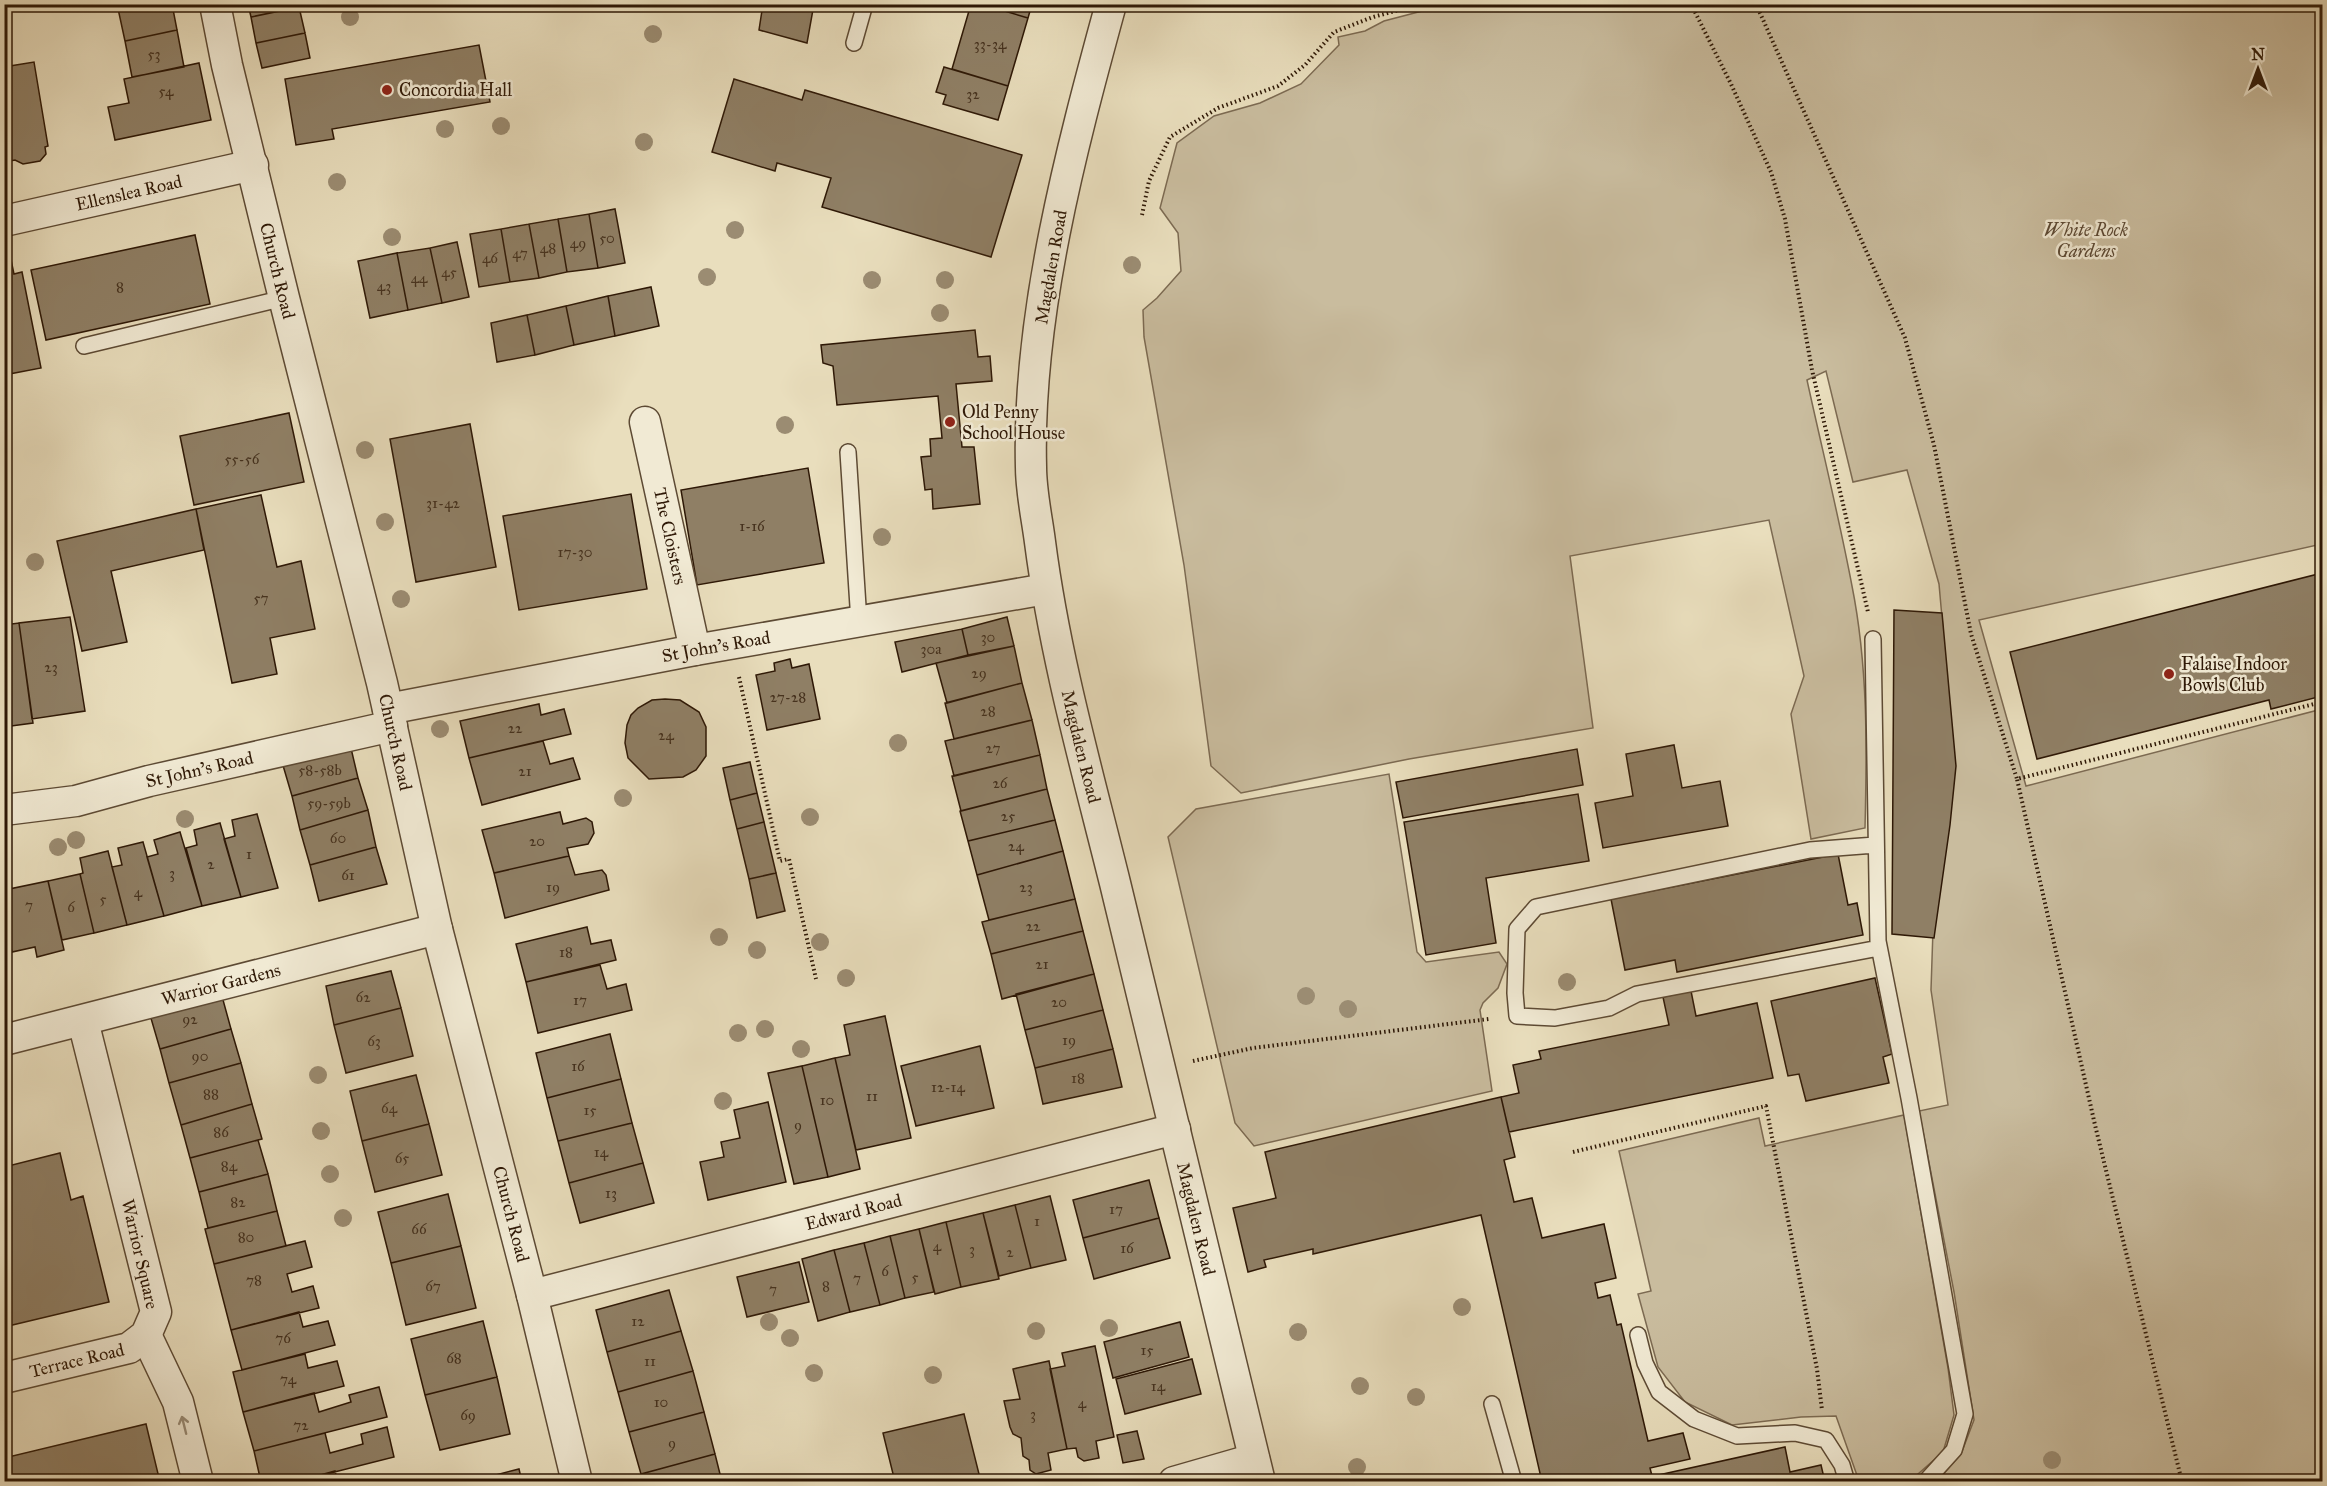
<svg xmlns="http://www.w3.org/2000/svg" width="2327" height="1486" viewBox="0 0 2327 1486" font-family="'IM FELL Great Primer',serif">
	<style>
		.green { fill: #c9bc9e; stroke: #7c6a52; stroke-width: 1.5 }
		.building { fill: #8f7f65; stroke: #2e1806; stroke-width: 1.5 }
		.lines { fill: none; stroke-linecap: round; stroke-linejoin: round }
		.service-casing { stroke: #5d4a34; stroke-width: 18 }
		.minor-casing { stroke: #5d4a34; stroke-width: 33 }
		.path { stroke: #2e1806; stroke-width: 4; stroke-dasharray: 1.5 3; stroke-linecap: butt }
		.service { stroke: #f1ead4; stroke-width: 15 }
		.minor { stroke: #f1ead4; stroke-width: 30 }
		.tree { fill: #9b8c72 }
		.oneway { stroke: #998c77 }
		.poi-dot { fill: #8f2418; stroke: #f1ead4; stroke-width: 2 }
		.labels { text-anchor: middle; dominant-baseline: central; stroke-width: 5; stroke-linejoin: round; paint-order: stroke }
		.number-label { font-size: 15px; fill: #46321e }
		.poi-label { font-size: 18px; fill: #2e1806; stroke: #f1ead4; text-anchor: start }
		.street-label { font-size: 18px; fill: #2e1806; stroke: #f1ead4 }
		.park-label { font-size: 18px; font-style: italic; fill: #5c4934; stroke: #f1ead4 }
	</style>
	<rect width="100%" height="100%" fill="#e9debd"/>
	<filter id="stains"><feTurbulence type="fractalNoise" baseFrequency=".00333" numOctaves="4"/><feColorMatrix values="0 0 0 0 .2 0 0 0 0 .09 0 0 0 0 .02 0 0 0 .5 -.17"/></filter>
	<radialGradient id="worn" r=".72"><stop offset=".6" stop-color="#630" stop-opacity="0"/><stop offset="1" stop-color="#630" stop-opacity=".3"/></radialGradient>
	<path class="green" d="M1445 5H2322V544L1979 620 2026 786 2322 709V1481H1937L1961 1454 1974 1420 1954 1292 1919 1111 1948 1105 1931 990 1943 629 1939 584 1907 470 1853 482 1826 371 1807 380C1822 449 1839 517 1852 586 1868 666 1867 748 1865 828L1811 839 1791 714 1804 676 1769 520 1570 556 1593 728 1409 759 1241 793 1211 766 1184 565 1144 337 1143 310 1157 298 1181 271 1178 233 1160 208 1177 143 1214 116 1260 103 1301 84 1339 45 1338 37 1365 31 1384 21Z
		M1389 774 1417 952 1426 962 1499 952 1507 964 1498 988 1483 1003 1480 1010 1492 1091 1254 1146 1235 1123 1168 837 1196 809Z
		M1904 1115 1948 1368 1954 1415 1943 1452 1910 1481H1859L1836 1416 1801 1417 1732 1425 1685 1402 1658 1367 1638 1294 1651 1291 1619 1151 1759 1118 1765 1146Z"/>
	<path class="building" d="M117 4H172L177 30 125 41Z
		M248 4H299V7L251 17Z
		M763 4H814L807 43 759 30Z
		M971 4H981L1028 18 1008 86 952 69Z
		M981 4H1032L1028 18Z
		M299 7 305 33 256 43 251 17Z
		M177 30 184 67 132 77 125 41Z
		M305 33 310 58 262 68 256 43Z
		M479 45 490 102 332 129 334 139 296 145 285 79Z
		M34 62 48 146 45 147 46 154 40 161 23 164 15 160 4 162V67Z
		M199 63 211 120 115 140 108 107 129 103 124 79Z
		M944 67 1008 86 998 120 943 104 946 95 936 92Z
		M734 79 802 100 805 90 1022 155 991 257 822 207 831 178 777 163 775 171 712 152Z
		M615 209 625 263 598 268 589 214Z
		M589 214 598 268 567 272 558 219Z
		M558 219 567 272 539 278 529 224Z
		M529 224 539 278 510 282 501 229Z
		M501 229 510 282 479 287 470 234Z
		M195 235 210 304 46 340 31 270Z
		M457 242 469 297 442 303 430 248Z
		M430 248 442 303 408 310 397 253Z
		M397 253 408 310 370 318 358 261Z
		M11 260 14 274 22 272 41 368 4 375V261Z
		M651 287 659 326 615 336 608 296Z
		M608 296 615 336 574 345 566 306Z
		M566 306 574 345 535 355 527 315Z
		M527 315 535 355 497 362 491 323Z
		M975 330 978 357 990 356 992 381 956 384 962 447H974L980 504 933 509 932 489 925 490 921 457 931 456 930 439 942 438 938 396 837 405 833 366 823 363 821 345Z
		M289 413 304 482 194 505 180 436Z
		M470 424 496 567 416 582 390 439Z
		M808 468 824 563 697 585 681 490Z
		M631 494 647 589 519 610 503 516Z
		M261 495 277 567 301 561 315 629 270 638 277 674 232 683 196 509Z
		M196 509 204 550 111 571 127 642 82 651 57 541Z
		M2322 573V696L2271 709 2269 700 2037 759 2010 652Z
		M1894 610 1942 613 1956 766 1950 825 1934 938 1892 934Z
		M70 617 85 711 32 719 19 623Z
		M1007 617 1014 646 968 655 962 629Z
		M19 623 33 723 4 727V625Z
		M962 629 968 655 902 672 895 642Z
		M1014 646 1022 683 947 703 936 663Z
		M790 659 792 668 809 664 820 719 767 730 756 675 775 671 774 663Z
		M1022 683 1032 720 954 739 945 703Z
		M665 699 680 700 699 712 706 727V756L696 770 683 777 649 779 628 758 625 743 627 725 631 715 638 708 652 700Z
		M539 704 541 715 564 709 571 734 469 758 460 721Z
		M1032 720 1040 755 954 776 945 741Z
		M543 741 550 764 573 758 580 779 482 805 469 758Z
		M350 744 358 778 292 796 282 762Z
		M1674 745 1682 788 1720 781 1728 826 1603 848 1595 803 1633 796 1626 754Z
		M1577 749 1583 785 1403 818 1396 782Z
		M1040 755 1047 789 961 811 952 776Z
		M750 762 757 793 730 800 723 768Z
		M358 778 368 810 300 830 292 796Z
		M1047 789 1055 820 968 841 960 811Z
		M757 793 764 822 737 829 730 800Z
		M1578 794 1589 861 1486 878 1496 943 1426 955 1404 822Z
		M368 810 376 847 310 865 300 830Z
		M560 812 563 824 586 818 592 822 594 833 588 844 567 848 569 856 494 873 482 830Z
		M257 814 278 888 241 897 224 839 235 836 232 820Z
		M1055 820 1063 851 977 875 968 841Z
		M764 822 776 873 749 879 737 829Z
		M220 823 241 897 202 906 186 848 197 845 194 830Z
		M180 832 202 906 164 916 147 857 158 854 154 840Z
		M143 842 164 916 127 925 112 867 122 865 118 848Z
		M376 847 387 884 319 901 310 865Z
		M108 851 127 925 94 933 80 874 83 873 80 858Z
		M1063 851 1075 899 989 920 977 875Z
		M1838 854 1848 905 1857 903 1863 935 1677 972 1675 960 1625 970 1611 899Z
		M569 856 575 875 602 870 606 875 609 890 505 918 494 873Z
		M776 873 785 911 757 918 749 879Z
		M80 874 94 933 62 940 48 881Z
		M4 877H6L9 889 48 881 64 950 37 957 35 947 12 952 4 920Z
		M1075 899 1083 931 991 954 982 922Z
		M4 920 12 952 4 954Z
		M587 927 591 944 611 940 616 960 526 982 516 944Z
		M1083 931 1094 974 1002 999 991 954Z
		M600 965 607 989 626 984 632 1010 538 1033 526 982Z
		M391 971 401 1008 334 1025 326 986Z
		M1094 974 1103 1010 1025 1030 1016 994Z
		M1875 978 1892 1054 1883 1057 1889 1083 1806 1101 1799 1074 1788 1076 1771 1001Z
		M220 989 231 1029 160 1049 148 1008Z
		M1691 991 1696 1016 1757 1003 1773 1078 1509 1132 1501 1097 1519 1093 1513 1065 1541 1059 1539 1051 1669 1025 1663 997Z
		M401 1008 413 1056 346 1073 334 1025Z
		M1103 1010 1113 1049 1035 1068 1025 1030Z
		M885 1016 911 1138 856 1150 835 1058 850 1055 844 1025Z
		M231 1029 241 1063 169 1083 160 1049Z
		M610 1034 621 1079 547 1098 536 1053Z
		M980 1046 994 1108 916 1126 901 1066Z
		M1113 1049 1122 1087 1043 1104 1035 1068Z
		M835 1058 860 1169 828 1177 802 1066Z
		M241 1063 252 1104 181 1125 169 1083Z
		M802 1066 828 1177 794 1184 768 1073Z
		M416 1075 429 1124 362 1141 350 1091Z
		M621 1079 632 1123 558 1141 547 1098Z
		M1501 1097 1515 1157 1504 1160 1514 1202 1532 1198 1542 1238 1604 1224 1616 1278 1595 1283 1598 1298 1610 1295 1617 1325 1621 1324 1648 1441 1683 1433 1690 1459 1650 1468 1652 1476 1627 1482H1542L1481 1215 1313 1254V1249L1264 1260 1266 1267 1248 1272 1233 1208 1276 1198 1265 1152Z
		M768 1102 786 1182 708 1200 700 1162 724 1157 721 1142 740 1138 734 1110Z
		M252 1104 262 1139 190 1158 181 1125Z
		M632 1123 643 1163 569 1183 558 1141Z
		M429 1124 442 1175 375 1192 362 1141Z
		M258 1140 268 1174 199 1192 190 1158Z
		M60 1153 71 1200 83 1196 109 1302 4 1327V1167Z
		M643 1163 654 1203 580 1223 569 1183Z
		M268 1174 277 1211 208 1228 199 1192Z
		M1149 1180 1159 1218 1083 1238 1073 1200Z
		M448 1194 461 1246 391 1263 378 1212Z
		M1050 1196 1066 1260 1031 1268 1015 1205Z
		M1015 1205 1031 1268 999 1276 983 1213Z
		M277 1211 286 1246 214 1264 205 1229Z
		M983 1213 999 1279 961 1287 946 1222Z
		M1159 1218 1170 1258 1094 1279 1083 1238Z
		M946 1222 961 1287 935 1294 919 1229Z
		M919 1229 934 1292 905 1298 890 1236Z
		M890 1236 905 1298 880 1305 864 1243Z
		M305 1241 312 1267 287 1274 292 1292 313 1286 319 1308 231 1330 214 1264Z
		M864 1243 880 1305 850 1312 834 1250Z
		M461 1246 476 1308 406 1325 391 1263Z
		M834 1250 850 1312 818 1321 802 1259Z
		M799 1262 809 1302 747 1317 737 1277Z
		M669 1290 681 1331 607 1352 596 1310Z
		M299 1312 303 1327 328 1321 335 1345 242 1370 231 1330Z
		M483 1321 497 1377 425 1395 411 1339Z
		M1180 1322 1189 1357 1113 1378 1104 1342Z
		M681 1331 693 1371 618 1392 607 1352Z
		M1095 1346 1114 1437 1096 1441 1099 1458 1084 1461 1078 1457 1076 1448 1067 1449 1050 1369 1065 1366 1062 1353Z
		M305 1354 308 1368 337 1361 344 1386 243 1412 233 1372Z
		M1192 1359 1201 1394 1125 1414 1116 1379Z
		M1049 1361 1067 1449 1048 1453 1051 1470 1036 1474 1030 1470 1029 1460 1023 1456 1021 1438 1013 1434 1010 1427 1004 1401 1020 1399 1013 1369Z
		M693 1371 704 1412 629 1432 618 1392Z
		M497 1377 510 1434 440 1450 425 1395Z
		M379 1387 387 1417 254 1451 243 1412 314 1393 319 1412 351 1402 349 1395Z
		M704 1412 715 1454 641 1474 629 1432Z
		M964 1414 981 1482H895L883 1433Z
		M146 1424 160 1482H4V1458Z
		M387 1427 394 1457 295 1482H261L254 1451 325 1433 330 1453 363 1444 361 1434Z
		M1137 1431 1144 1459 1123 1463 1117 1435Z
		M1785 1447 1790 1472 1821 1465 1825 1482H1627Z
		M715 1454 722 1482H643L641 1474Z
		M519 1469 522 1482H489L488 1477Z
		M335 1471 338 1482H295Z"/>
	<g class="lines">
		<g class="service-casing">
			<path id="service" d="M854 43 865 4
				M84 346 284 298
				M848 452 859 622
				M1873 639 1878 941 1909 1098 1965 1414 1954 1450 1925 1482
				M1875 845 1810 850 1536 907 1517 929 1515 993 1517 1016 1555 1018 1609 1008 1637 994 1879 948
				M1638 1335 1645 1363 1659 1392 1694 1419 1737 1436 1795 1433 1826 1440 1842 1465 1847 1482
				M1492 1404 1514 1482"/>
		</g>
		<g class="minor-casing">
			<g id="minor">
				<path id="s1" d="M215 4 227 65 284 298 382 683 437 929 532 1295 577 1482"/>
				<path id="s2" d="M1111 4C1071 150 1027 315 1031 467 1031 492 1037 518 1040 542 1055 658 1087 770 1115 883 1164 1082 1210 1282 1260 1482"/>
				<path id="s3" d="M4 221 253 165"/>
				<path id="s4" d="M645 422 695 650"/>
				<path id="s5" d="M388 709 695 650 1046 589"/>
				<path id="s6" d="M4 810 76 801 149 781 392 726"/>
				<path id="s7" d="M4 1040 437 929"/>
				<path id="s8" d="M532 1295 1175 1129"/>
				<path d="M146 1335 178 1402 198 1482"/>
				<path id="s9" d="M4 1378 129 1348 146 1335 156 1312 83 1021"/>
				<path d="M1174 1482 1254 1459"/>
			</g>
		</g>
		<path class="path" d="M1691 4 1731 84 1771 172 1785 219 1812 370 1868 612
			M1756 4 1905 338 1934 445 1971 634 2017 779
			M1142 215 1149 181 1170 137 1218 108 1278 86 1305 65 1334 32 1373 17 1421 4
			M739 677 780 861 789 859 816 979
			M1193 1061 1253 1048 1489 1019
			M1573 1152 1766 1106 1817 1369 1822 1410
			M2182 1482 2095 1125 2017 779 2322 702"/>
		<use href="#service" class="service"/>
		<use href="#minor" class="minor"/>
	</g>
	<g class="tree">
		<circle cx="350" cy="17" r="9"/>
		<circle cx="653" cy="34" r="9"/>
		<circle cx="501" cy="126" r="9"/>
		<circle cx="445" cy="129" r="9"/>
		<circle cx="644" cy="142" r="9"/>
		<circle cx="337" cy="182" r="9"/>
		<circle cx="735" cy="230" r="9"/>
		<circle cx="392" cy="237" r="9"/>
		<circle cx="1132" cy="265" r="9"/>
		<circle cx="707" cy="277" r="9"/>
		<circle cx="872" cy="280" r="9"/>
		<circle cx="945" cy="280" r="9"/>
		<circle cx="940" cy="313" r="9"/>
		<circle cx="785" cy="425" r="9"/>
		<circle cx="365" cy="450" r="9"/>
		<circle cx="385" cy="522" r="9"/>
		<circle cx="882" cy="537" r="9"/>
		<circle cx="35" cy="562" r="9"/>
		<circle cx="401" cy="599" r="9"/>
		<circle cx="440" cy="729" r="9"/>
		<circle cx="898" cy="743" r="9"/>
		<circle cx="623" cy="798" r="9"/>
		<circle cx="810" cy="817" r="9"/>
		<circle cx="185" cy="819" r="9"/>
		<circle cx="76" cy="840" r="9"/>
		<circle cx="58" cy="847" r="9"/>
		<circle cx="719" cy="937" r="9"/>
		<circle cx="820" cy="942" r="9"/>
		<circle cx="757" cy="950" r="9"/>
		<circle cx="846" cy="978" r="9"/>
		<circle cx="1567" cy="982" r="9"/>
		<circle cx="1306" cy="996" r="9"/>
		<circle cx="1348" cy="1009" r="9"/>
		<circle cx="765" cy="1029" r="9"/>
		<circle cx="738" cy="1033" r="9"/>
		<circle cx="801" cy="1049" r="9"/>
		<circle cx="318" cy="1075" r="9"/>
		<circle cx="723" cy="1101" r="9"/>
		<circle cx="321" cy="1131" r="9"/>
		<circle cx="330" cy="1174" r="9"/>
		<circle cx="343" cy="1218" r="9"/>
		<circle cx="1462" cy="1307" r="9"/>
		<circle cx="769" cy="1322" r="9"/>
		<circle cx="1109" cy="1328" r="9"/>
		<circle cx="1036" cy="1331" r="9"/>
		<circle cx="1298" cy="1332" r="9"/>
		<circle cx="790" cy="1338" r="9"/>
		<circle cx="814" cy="1373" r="9"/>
		<circle cx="933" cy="1375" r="9"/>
		<circle cx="1360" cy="1386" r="9"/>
		<circle cx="1416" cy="1397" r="9"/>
		<circle cx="2052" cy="1460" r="9"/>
		<circle cx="1357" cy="1467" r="9"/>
	</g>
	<defs><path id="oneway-shaft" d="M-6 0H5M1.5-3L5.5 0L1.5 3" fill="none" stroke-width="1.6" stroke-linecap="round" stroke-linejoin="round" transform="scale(1.5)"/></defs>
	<use class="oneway" href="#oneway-shaft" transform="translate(184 1425) rotate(-104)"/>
	<g class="poi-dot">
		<circle cx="387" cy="90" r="6"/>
		<circle cx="950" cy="422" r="6"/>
		<circle cx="2169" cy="674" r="6"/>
	</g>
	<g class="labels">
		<g class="number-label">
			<text x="990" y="44">33-34</text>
			<text x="154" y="54">53</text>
			<text x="166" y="91">54</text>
			<text x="973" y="94">32</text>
			<text x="607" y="238">50</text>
			<text x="578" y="243">49</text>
			<text x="548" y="248">48</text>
			<text x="520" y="253">47</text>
			<text x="490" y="258">46</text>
			<text x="449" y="272">45</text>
			<text x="419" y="278">44</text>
			<text x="384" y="286">43</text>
			<text x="120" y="287">8</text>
			<text x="242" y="459">55-56</text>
			<text x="443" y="503">31-42</text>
			<text x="752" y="526">1-16</text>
			<text x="575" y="552">17-30</text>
			<text x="261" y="598">57</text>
			<text x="988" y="637">30</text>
			<text x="931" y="649">30a</text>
			<text x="51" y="667">23</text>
			<text x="979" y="673">29</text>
			<text x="788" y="697">27-28</text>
			<text x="988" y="711">28</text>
			<text x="515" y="728">22</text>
			<text x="666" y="735">24</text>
			<text x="993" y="748">27</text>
			<text x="320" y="770">58-58b</text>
			<text x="525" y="771">21</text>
			<text x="1000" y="783">26</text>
			<text x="329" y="803">59-59b</text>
			<text x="1008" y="816">25</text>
			<text x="338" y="838">60</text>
			<text x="537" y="841">20</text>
			<text x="1016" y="846">24</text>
			<text x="249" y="854">1</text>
			<text x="211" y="864">2</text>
			<text x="172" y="873">3</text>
			<text x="348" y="875">61</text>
			<text x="553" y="887">19</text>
			<text x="1026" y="887">23</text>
			<text x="138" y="892">4</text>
			<text x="103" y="899">5</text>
			<text x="29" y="905">7</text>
			<text x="71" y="907">6</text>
			<text x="1033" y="926">22</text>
			<text x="566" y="952">18</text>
			<text x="1042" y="964">21</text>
			<text x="363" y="997">62</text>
			<text x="580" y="1000">17</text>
			<text x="1059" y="1002">20</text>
			<text x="190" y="1019">92</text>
			<text x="1069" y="1040">19</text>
			<text x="374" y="1041">63</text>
			<text x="200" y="1056">90</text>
			<text x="578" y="1066">16</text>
			<text x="1078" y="1078">18</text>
			<text x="948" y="1087">12-14</text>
			<text x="211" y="1094">88</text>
			<text x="872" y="1096">11</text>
			<text x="827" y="1100">10</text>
			<text x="389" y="1108">64</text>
			<text x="590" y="1110">15</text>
			<text x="798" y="1125">9</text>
			<text x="221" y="1132">86</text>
			<text x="601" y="1152">14</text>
			<text x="402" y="1158">65</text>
			<text x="229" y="1166">84</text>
			<text x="611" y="1193">13</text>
			<text x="238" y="1202">82</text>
			<text x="1116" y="1209">17</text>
			<text x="1037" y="1221">1</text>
			<text x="419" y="1229">66</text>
			<text x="246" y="1237">80</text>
			<text x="937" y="1246">4</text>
			<text x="1127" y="1248">16</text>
			<text x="972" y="1249">3</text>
			<text x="1010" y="1252">2</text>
			<text x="885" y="1271">6</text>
			<text x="915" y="1277">5</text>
			<text x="857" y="1278">7</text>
			<text x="254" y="1280">78</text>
			<text x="433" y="1286">67</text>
			<text x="826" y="1286">8</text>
			<text x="773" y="1289">7</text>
			<text x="638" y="1321">12</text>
			<text x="283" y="1338">76</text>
			<text x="1147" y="1350">15</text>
			<text x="454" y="1358">68</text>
			<text x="650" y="1361">11</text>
			<text x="288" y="1379">74</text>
			<text x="1158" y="1386">14</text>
			<text x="661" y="1402">10</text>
			<text x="1082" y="1403">4</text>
			<text x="1033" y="1414">3</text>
			<text x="468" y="1415">69</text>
			<text x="301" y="1425">72</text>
			<text x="672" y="1443">9</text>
		</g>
		<g class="poi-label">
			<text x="399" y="90">Concordia Hall</text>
			<text x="962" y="412">Old Penny<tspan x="962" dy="21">School House</tspan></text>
			<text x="2181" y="664">Falaise Indoor<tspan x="2181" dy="21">Bowls Club</tspan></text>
		</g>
		<g class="street-label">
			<text stroke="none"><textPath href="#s3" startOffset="128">Ellenslea Road</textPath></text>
			<text transform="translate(1051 267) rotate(-80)">Magdalen Road</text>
			<text stroke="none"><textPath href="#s1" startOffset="274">Church Road</textPath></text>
			<text stroke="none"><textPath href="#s4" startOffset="117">The Cloisters</textPath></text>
			<text stroke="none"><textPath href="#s5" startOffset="334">St John's Road</textPath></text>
			<text stroke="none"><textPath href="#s1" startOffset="760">Church Road</textPath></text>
			<text stroke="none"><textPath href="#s2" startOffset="756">Magdalen Road</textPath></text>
			<text stroke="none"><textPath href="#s6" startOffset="200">St John's Road</textPath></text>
			<text stroke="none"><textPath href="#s7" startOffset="224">Warrior Gardens</textPath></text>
			<text stroke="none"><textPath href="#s8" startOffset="332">Edward Road</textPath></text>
			<text stroke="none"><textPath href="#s1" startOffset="1246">Church Road</textPath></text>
			<text stroke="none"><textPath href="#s2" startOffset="1242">Magdalen Road</textPath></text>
			<text transform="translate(140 1254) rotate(77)">Warrior Square</text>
			<text stroke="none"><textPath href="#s9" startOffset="75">Terrace Road</textPath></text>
		</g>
		<g class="park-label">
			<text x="2086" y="230">White Rock<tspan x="2086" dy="21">Gardens</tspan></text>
		</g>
	</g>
	<rect width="2327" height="1486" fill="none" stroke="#e9debd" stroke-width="24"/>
	<rect x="6" y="6" width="2315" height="1474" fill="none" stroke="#2e1806" stroke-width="3"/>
	<rect x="12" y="12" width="2303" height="1462" fill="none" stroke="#2e1806" stroke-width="1.5"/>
	<g transform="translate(2258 69)" stroke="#f1ead4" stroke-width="4.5" paint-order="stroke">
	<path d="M0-4.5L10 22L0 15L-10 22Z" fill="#2e1806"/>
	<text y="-9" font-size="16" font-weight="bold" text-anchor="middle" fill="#2e1806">N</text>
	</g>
	<rect width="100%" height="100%" filter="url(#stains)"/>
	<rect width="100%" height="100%" fill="url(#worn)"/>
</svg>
